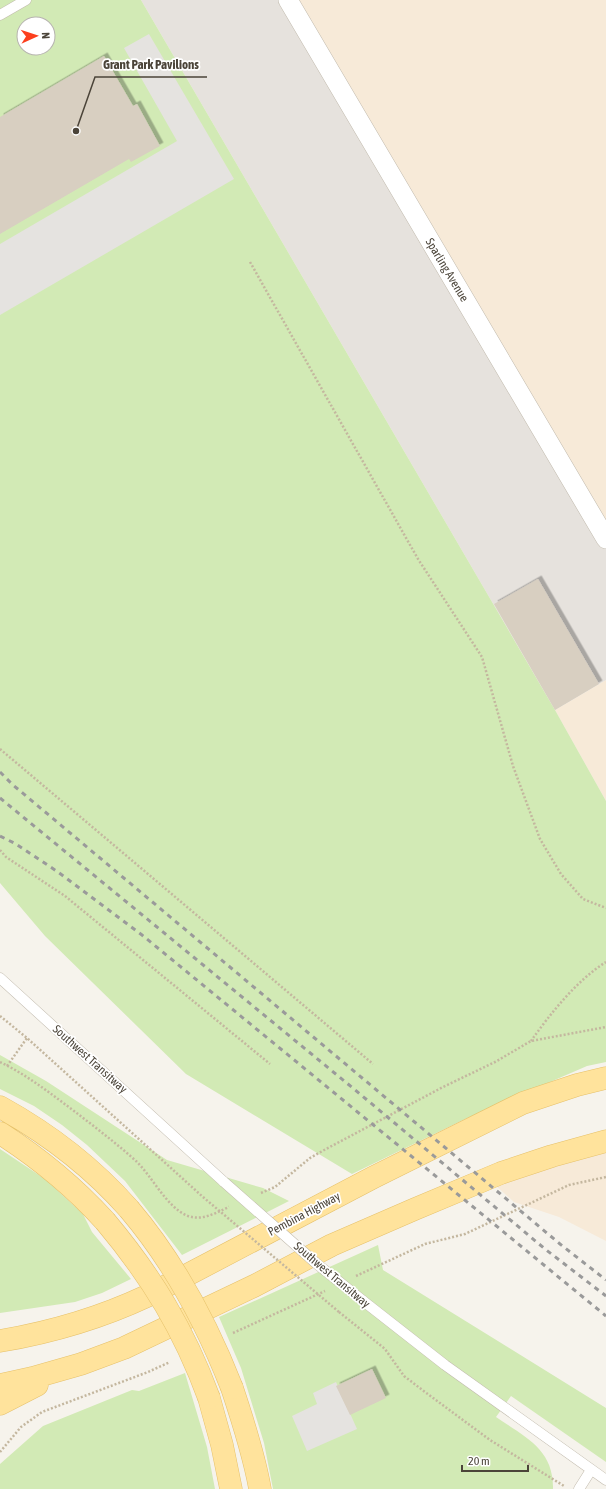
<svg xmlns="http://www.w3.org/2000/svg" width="606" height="1489" viewBox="0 0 606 1489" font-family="'Asap Condensed',sans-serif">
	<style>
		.commercial { fill: #f7ead8 }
		.industrial { fill: #e6e2dd }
		.green { fill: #d2eab5; fill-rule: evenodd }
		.parking { fill: #e5e3e0 }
		.building { fill: #d8cfc1; filter: url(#shadow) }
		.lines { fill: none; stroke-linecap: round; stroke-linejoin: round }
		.service-casing { stroke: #c2bbae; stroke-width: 11 }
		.minor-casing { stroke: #c2bbae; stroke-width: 20 }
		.primary-casing { stroke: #e6c16a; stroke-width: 23 }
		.path { stroke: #c4b79f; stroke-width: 2.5; stroke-dasharray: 2 2; stroke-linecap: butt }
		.service { stroke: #fff; stroke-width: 10 }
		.minor { stroke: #fff; stroke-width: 19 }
		.primary { stroke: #ffe39c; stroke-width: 22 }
		.rail { stroke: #9a9a9a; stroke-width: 3; stroke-dasharray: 5 5; stroke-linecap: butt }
		.service-bridge-casing { stroke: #c2bbae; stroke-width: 11; stroke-linecap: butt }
		.primary-bridge-casing { stroke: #e6c16a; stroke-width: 23; stroke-linecap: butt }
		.path-bridge { stroke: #c4b79f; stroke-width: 2.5; stroke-dasharray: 2 2; stroke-linecap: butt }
		.service-bridge { stroke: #fff; stroke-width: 10 }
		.primary-bridge { stroke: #ffe39c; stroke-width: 22 }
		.labels { text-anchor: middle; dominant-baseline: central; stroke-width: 3.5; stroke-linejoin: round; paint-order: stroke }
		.street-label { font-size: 12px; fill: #4b4439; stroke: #fff }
		.leader { fill: none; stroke: #4b4439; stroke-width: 1.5 }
		.callout-dot { fill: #4b4439; stroke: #fff; stroke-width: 1.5 }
		.callout-label { font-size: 13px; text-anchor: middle; font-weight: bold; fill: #4b4439; stroke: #fff; stroke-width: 3.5; stroke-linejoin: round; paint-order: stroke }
	</style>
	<defs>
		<filter id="shadow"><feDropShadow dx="3.5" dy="-3.5" stdDeviation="0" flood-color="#0004"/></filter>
	</defs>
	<rect width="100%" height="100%" fill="#f6f3ec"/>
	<path class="commercial" d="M288 0H606V539Z
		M606 680V801L555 710Z
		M606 1141V1241L559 1217 514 1202 494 1184Z"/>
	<path class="industrial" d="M141 0H288L606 539V680L555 710Z"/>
	<path class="green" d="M0 0H141L555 710 606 801V1062L587 1066 465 1119 352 1174 186 1074 45 936 0 883ZM24 24H48V48H24Z
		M0 1055 46 1081 167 1160 263 1188 289 1201 182 1255 125 1181 87 1145 62 1125 34 1106 0 1089Z
		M0 1149 45 1179 83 1214 92 1232 131 1279 102 1293 75 1302 0 1313Z
		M378 1245 383 1270 606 1408V1462L511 1396 496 1417C525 1437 554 1449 553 1489H273L264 1443 241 1368 219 1317Z
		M185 1373 207 1447 215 1489H0V1464L43 1426 132 1390 139 1391Z"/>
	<path class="parking" d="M149 34 234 179 0 315V244L177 141 124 48Z
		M336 1382 357 1429 307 1451 292 1416 317 1404 313 1393Z"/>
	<path class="building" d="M104 56 133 106 137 104 160 146 131 162 129 159 0 234V117Z
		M538 579 599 684 555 710 494 604Z
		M372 1369 386 1398 350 1415 336 1386Z"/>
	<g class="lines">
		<g class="service-casing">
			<path id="service" d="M0 15 26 0
				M0 978 224 1182
				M362 1300 445 1365 606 1480
				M579 1489 591 1470"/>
		</g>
		<g class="minor-casing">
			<path id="minor" d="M288 0 606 539"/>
		</g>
		<g class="primary-casing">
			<path id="primary" d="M0 1107C49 1134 92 1167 129 1209
				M0 1133C39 1158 74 1187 105 1221
				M0 1341C53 1332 98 1319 147 1296L374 1177 523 1103 577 1085 606 1078
				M0 1385 32 1378 81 1364 124 1348 254 1286 332 1245 415 1209 501 1173 552 1156 606 1141
				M232 1388C243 1421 254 1455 260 1489
				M209 1398 222 1445 231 1489
				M0 1404 37 1385"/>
		</g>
		<path class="path" d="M250 262 418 559 482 657 513 766 540 839 561 874 583 899 606 908
			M0 749 373 1064
			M0 850 6 857 65 896 270 1064
			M0 1016 27 1038 203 1197
			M531 1041C550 1014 577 980 606 962
			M0 1062C27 1075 50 1093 74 1111 95 1127 116 1143 136 1161 152 1176 167 1208 188 1216 203 1221 215 1213 229 1207
			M7 1066 27 1038
			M261 1193 275 1187 310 1158 326 1149 443 1087 495 1062 531 1041 606 1027
			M356 1276 425 1244 465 1234 569 1185 606 1177
			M339 1312 385 1349 404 1376 425 1392 490 1440 564 1486
			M233 1333 325 1291
			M0 1452 21 1427 42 1412 148 1372 170 1362"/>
		<use href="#service" class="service"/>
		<use href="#minor" class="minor"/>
		<use href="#primary" class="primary"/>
		<path class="rail" d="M0 772 13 785 560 1244 606 1280
			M0 798 354 1089 545 1249 606 1296
			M0 836 16 844 58 872 142 935 606 1316"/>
		<g class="service-bridge-casing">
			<path id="service-bridge" d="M224 1182 317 1264 362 1300"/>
		</g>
		<g class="primary-bridge-casing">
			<path id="primary-bridge" d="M129 1209C174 1262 207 1324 232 1388
				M105 1221C152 1277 184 1330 209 1398"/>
		</g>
		<path class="path-bridge" d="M203 1197 339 1312"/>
		<use href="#service-bridge" class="service-bridge"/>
		<use href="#primary-bridge" class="primary-bridge"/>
	</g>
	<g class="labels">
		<g class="street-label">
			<text transform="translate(447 270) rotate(59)">Sparling Avenue</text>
			<text transform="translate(90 1059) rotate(42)">Southwest Transitway</text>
			<text transform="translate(304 1214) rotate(-28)">Pembina Highway</text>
			<text transform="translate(332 1275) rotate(40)">Southwest Transitway</text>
		</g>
	</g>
	<path class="leader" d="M76 131L95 77H207"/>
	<circle class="callout-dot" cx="76" cy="131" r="4"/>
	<g class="callout-label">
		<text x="151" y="69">Grant Park Pavilions</text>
	</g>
	<g transform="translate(36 36) rotate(87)"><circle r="19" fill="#ffffff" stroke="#b7b4b0"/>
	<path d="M0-3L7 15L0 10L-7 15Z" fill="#fc3f1d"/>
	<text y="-6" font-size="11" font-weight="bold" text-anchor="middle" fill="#4b4439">N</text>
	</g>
	<path d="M462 1465v6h66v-6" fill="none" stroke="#4b4439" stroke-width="2"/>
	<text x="468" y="1465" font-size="12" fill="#4b4439" stroke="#ffffff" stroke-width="3" paint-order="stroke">20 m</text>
</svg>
